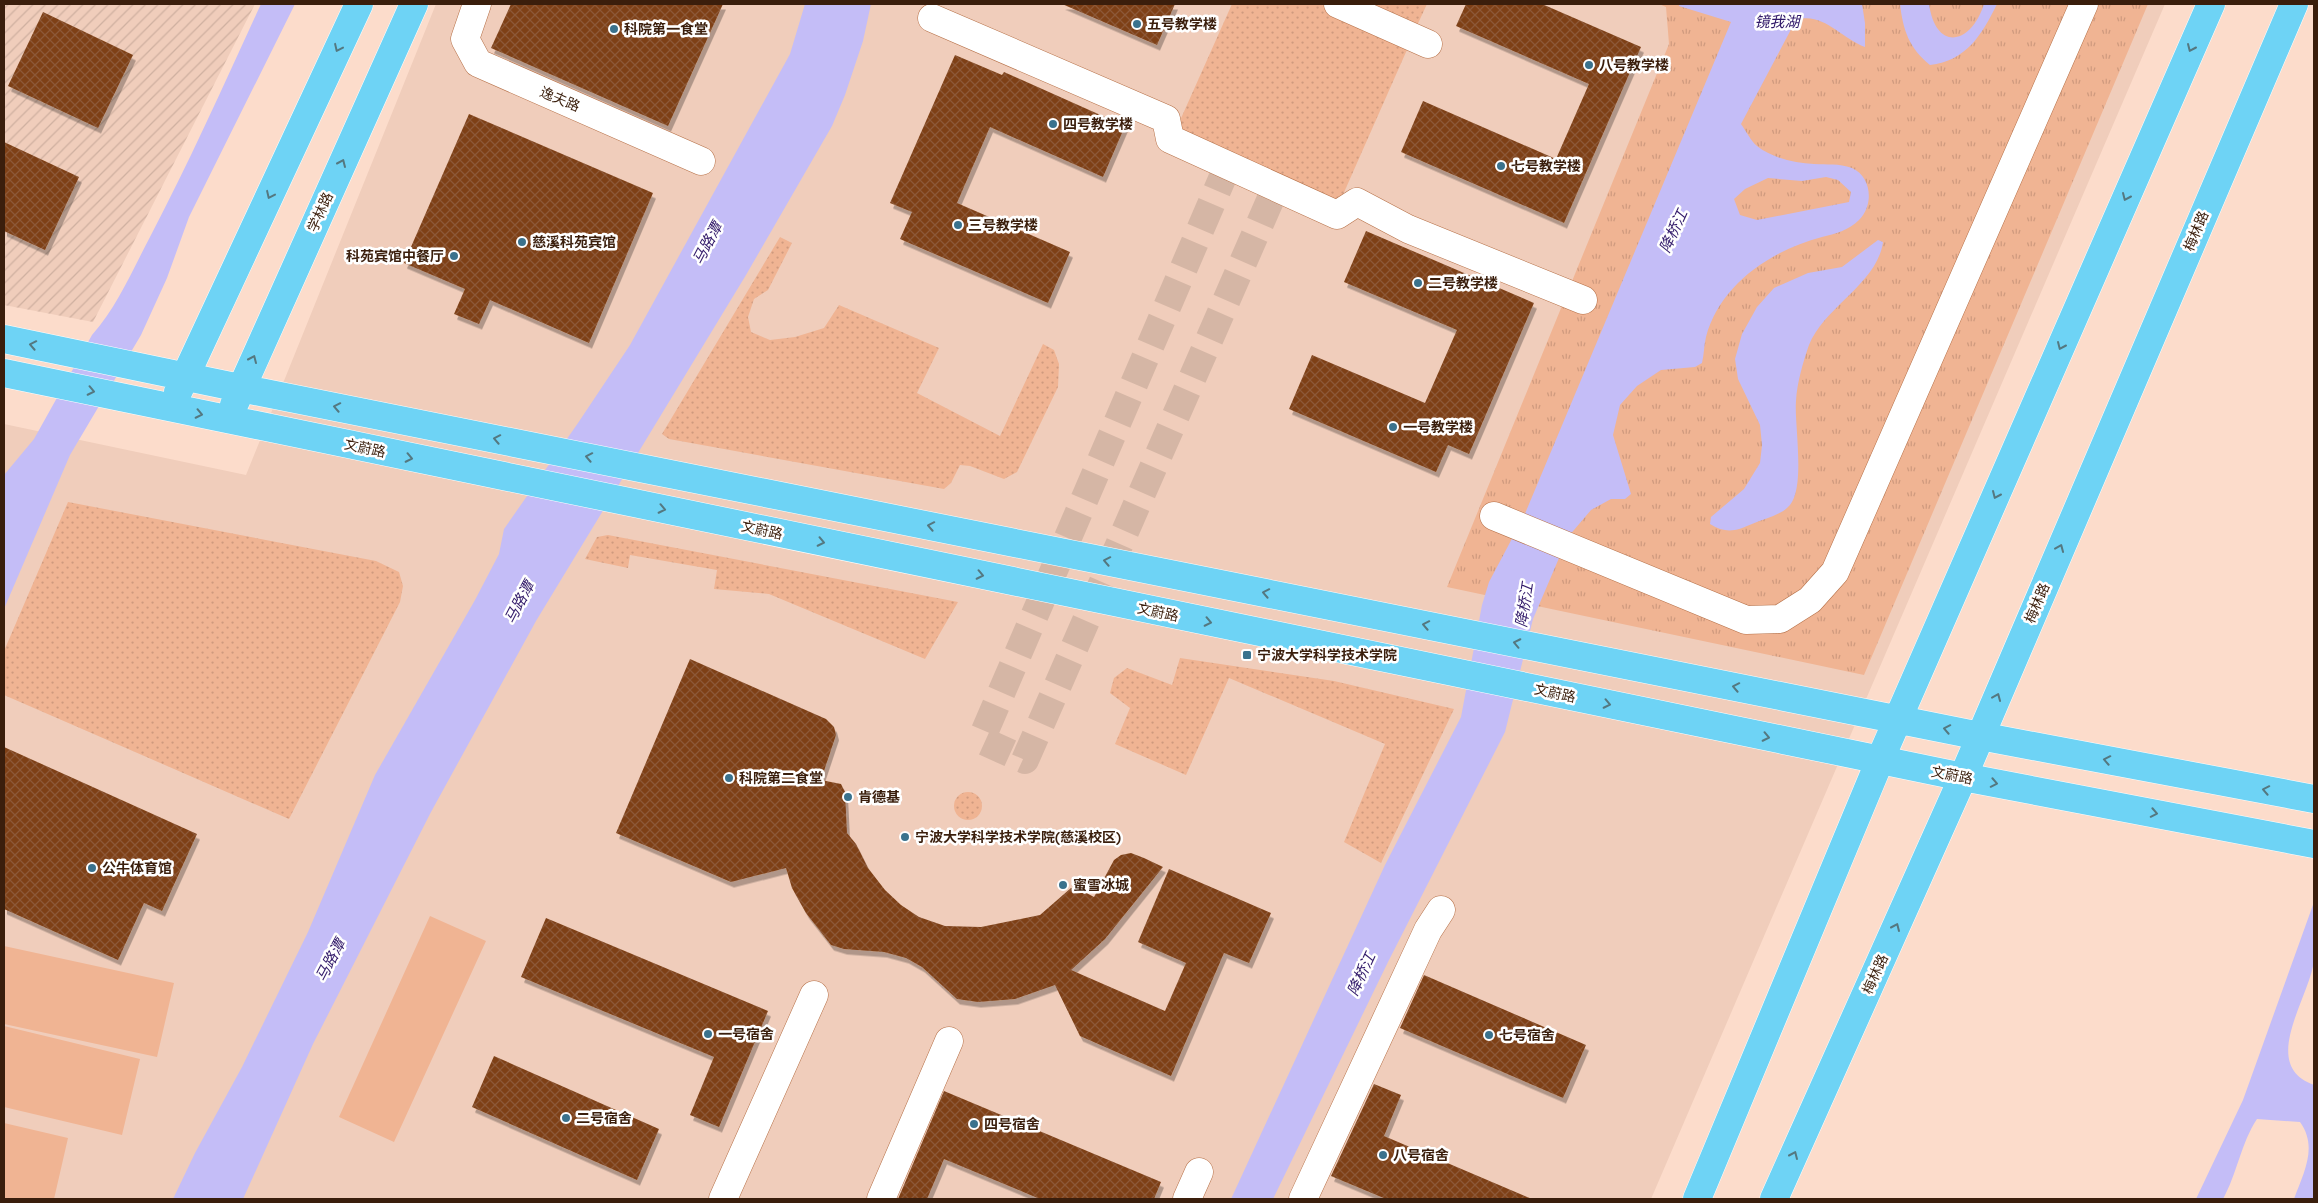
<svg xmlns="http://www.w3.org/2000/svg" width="2318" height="1203" viewBox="0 0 2318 1203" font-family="Quicksand,'Noto Sans SC',sans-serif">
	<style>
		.built { fill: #f0cdbb }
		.industrial { fill: url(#industrial-furrows) }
		.grass { fill: url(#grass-dots) }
		.park { fill: url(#park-tufts) }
		.pitch { fill: #f0b493 }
		.water { fill: #c4bdf7; fill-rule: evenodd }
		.building { fill: url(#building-cross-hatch); filter: url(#shadow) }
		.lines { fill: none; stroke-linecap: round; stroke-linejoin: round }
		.minor-tunnel { stroke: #d5b6a5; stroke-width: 28; stroke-dasharray: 28 14; stroke-linecap: butt }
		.minor-casing { stroke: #b67047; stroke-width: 29 }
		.major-casing { stroke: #fff; stroke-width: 29 }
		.minor { stroke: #fff; stroke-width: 28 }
		.major { stroke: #6ed3f5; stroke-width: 28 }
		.oneway { stroke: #547880 }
		.poi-dot { fill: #3a728d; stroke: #fff; stroke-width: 2 }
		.labels { text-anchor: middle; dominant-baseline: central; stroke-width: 5; stroke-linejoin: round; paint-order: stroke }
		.poi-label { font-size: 14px; font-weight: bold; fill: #3a1e0c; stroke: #fff; text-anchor: start }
		.street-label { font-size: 14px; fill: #3a1e0c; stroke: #fff }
		.water-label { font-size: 15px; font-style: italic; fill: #311969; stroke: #fff }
	</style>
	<defs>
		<pattern id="industrial-furrows" width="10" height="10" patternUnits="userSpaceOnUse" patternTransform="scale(1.25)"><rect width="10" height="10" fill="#f0cdbb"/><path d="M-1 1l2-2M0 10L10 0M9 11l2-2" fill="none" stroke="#cfb0a0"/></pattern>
		<pattern id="grass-dots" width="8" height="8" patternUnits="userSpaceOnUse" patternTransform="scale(1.25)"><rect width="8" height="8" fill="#f0b493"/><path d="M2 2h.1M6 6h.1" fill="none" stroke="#cf9a7e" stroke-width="1.8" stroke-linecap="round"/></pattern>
		<pattern id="park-tufts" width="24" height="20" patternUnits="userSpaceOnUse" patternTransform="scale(1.25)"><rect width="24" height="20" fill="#f0b493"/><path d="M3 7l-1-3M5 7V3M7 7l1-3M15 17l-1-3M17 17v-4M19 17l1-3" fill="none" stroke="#cf9a7e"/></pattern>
		<pattern id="building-cross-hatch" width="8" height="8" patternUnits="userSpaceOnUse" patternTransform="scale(1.25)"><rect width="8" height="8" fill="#7e4017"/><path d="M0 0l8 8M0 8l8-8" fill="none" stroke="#8c5937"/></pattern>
		<filter id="shadow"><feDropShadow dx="3" dy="5.5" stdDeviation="0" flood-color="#0004"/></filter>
	</defs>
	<rect width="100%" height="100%" fill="#fcdccb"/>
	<path class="built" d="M436 4H2165L1651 1199H4V424L246 475Z"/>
	<path class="industrial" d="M4 4H255L93 322 4 305Z"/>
	<path class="grass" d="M1232 4H1320L1410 43 1338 206 1174 134Z
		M1349 4H1427L1414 32Z
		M780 237 792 243 768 290 754 299 748 317 751 332 770 340 795 337 824 328 839 305 939 348 917 393 1000 436 1043 344 1054 350 1059 364 1058 387 1017 472 1004 479 970 466 960 465 951 483 944 489 669 439 662 434Z
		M68 502 376 561 399 572 403 586 400 602 289 819 4 695V651Z
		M608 535 958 602 925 659 769 594 714 589 717 570 630 555 628 568 585 559 597 537Z
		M1180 658 1334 681 1454 709 1381 863 1344 842 1385 744 1229 678 1186 775 1115 744 1130 708 1110 693 1114 678 1127 668 1172 685Z
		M954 806a14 14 0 1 1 28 0a14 14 0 1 1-28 0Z"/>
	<path class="park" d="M1659 4H2148L1864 675 1447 587 1669 44 1666 7Z"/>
	<path class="pitch" d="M430 916 486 941 394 1142 339 1117Z
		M4 946 174 983 157 1057 4 1024Z
		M4 1026 140 1059 122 1135 4 1107Z
		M4 1123 68 1138 54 1199H4Z"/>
	<path class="water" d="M261 4H295L189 217 167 278 141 335 70 455 4 609V475L34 439 92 335C117 307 132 271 150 237 190 161 225 82 261 4Z
		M805 4H871L863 41 845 95 832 126 746 275 536 621 431 812 313 1044 243 1199H173L195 1153 242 1067 308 932 375 775 475 600 499 554 504 529 578 423 630 345 790 54Z
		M1679 4H1862L1865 23V47C1841 38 1822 11 1796 20L1741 124C1746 131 1751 141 1757 146 1772 158 1795 163 1814 164 1828 165 1838 163 1852 168 1872 177 1874 205 1859 220 1849 230 1835 234 1822 237 1772 250 1720 284 1706 337 1704 345 1704 355 1702 363L1695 367 1661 370 1637 386 1620 405 1613 435 1631 494 1625 499H1611L1591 510 1568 537 1533 619 1505 732 1388 962 1273 1199H1231L1385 865 1461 717 1482 605 1489 582 1524 516 1731 22 1679 6ZM1826 177 1838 180 1851 192 1849 202 1757 220 1740 215 1734 199 1745 189 1768 178 1802 181Z
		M1900 4H1929C1936 52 1971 45 1984 4H1997C1982 35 1966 61 1930 65 1909 48 1903 30 1900 4Z
		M1878 240 1883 242C1877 284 1825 306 1809 345 1803 362 1797 383 1796 401 1794 425 1807 493 1787 508 1778 516 1763 519 1752 524 1736 531 1726 534 1710 524L1711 517 1744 489 1760 463 1762 445 1760 425 1738 379 1735 359 1742 334 1757 307 1774 288 1808 273 1842 267Z
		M2314 902C2314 921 2317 942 2314 960 2310 998 2258 1065 2314 1085V1199H2294C2304 1172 2318 1147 2300 1122L2257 1119C2241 1143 2237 1174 2223 1199H2196L2243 1100Z"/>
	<path class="building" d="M511 4H723L668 126 491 48Z
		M1062 4H1175L1157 45Z
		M1466 4H1542L1641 47 1564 223 1401 152 1423 101 1556 159 1589 84 1456 26Z
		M43 12 133 55 98 128 8 86Z
		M955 55 1002 75 1004 72 1125 126 1103 177 990 127 963 189 957 203 1070 252 1048 303 900 239 912 212 890 203Z
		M469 114 653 193 589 343 490 300 479 324 454 314 465 289 404 263Z
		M4 142 79 177 45 250 4 231Z
		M1366 231 1534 303 1469 454 1448 445 1436 472 1289 409 1312 355 1425 403 1457 330 1344 282Z
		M690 659 826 719 834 727 836 735 821 780 841 784 845 792 847 833 856 844 868 868 885 890 901 905 919 917 945 926 981 927 1040 915 1071 888H1077L1094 897 1114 860 1121 855 1131 853 1144 858 1163 867 1105 939 1071 970 1165 1011 1186 963 1138 942 1169 869 1271 913 1249 963 1224 953 1171 1076 1080 1036 1055 985 1015 999 978 1002 957 999 922 967 906 958 884 952 844 949 831 945 806 913 792 888 786 868 731 882 616 833Z
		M4 747 197 834 162 911 144 903 118 960 4 909Z
		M546 918 768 1011 719 1127 690 1115 714 1057 521 977Z
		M1424 975 1586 1045 1563 1098 1400 1028Z
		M494 1056 659 1129 637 1180 472 1107Z
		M1374 1084 1401 1095 1384 1136 1532 1199H1386L1331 1176Z
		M944 1091 1161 1182 1154 1199H1040L944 1159 927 1199H898Z"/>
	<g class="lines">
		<path class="minor-tunnel" d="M1228 165 981 740 1025 760 1276 187"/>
		<g class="minor-casing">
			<path id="minor" d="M477 4 465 39 478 63 701 161
				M1338 4 1428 44
				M932 18 1166 119 1170 139 1337 215 1357 202 1408 229 1583 300
				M1494 516 1746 620 1780 619 1810 600 1835 572 2084 4
				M723 1199 814 995
				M881 1199 949 1041
				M1187 1199 1199 1172
				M1303 1199 1428 930 1441 910"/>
		</g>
		<g class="major-casing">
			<path id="major" d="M4 339 240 388 1980 736 2314 799
				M4 373 1963 777 2314 844
				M178 392 359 4
				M234 405 414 4
				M1697 1199 1880 760 2211 4
				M1774 1199 1963 777 2294 4"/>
		</g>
		<use href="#minor" class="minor"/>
		<use href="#major" class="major"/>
	</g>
	<defs><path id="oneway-chevron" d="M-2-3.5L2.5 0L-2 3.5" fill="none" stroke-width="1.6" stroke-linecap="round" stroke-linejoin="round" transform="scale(1.25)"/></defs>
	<g class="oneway">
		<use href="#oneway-chevron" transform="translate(338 48) rotate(115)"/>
		<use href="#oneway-chevron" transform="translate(2191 48) rotate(114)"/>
		<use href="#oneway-chevron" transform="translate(342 163) rotate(-66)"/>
		<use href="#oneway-chevron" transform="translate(270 195) rotate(115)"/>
		<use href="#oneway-chevron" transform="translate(2126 197) rotate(114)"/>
		<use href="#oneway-chevron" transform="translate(33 345) rotate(-169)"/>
		<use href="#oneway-chevron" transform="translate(2061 346) rotate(114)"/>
		<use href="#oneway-chevron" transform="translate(253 359) rotate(-66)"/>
		<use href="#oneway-chevron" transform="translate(91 391) rotate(12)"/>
		<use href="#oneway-chevron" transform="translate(337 407) rotate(-169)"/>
		<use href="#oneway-chevron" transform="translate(199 414) rotate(12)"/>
		<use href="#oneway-chevron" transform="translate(497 439) rotate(-169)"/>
		<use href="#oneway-chevron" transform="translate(589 457) rotate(-169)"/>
		<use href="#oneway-chevron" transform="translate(409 458) rotate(12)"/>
		<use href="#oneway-chevron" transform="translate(1996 495) rotate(114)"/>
		<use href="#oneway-chevron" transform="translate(662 509) rotate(12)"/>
		<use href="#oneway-chevron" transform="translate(931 526) rotate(-169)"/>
		<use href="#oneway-chevron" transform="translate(821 542) rotate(12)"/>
		<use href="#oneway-chevron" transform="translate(2060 548) rotate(-67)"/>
		<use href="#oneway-chevron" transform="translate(1107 561) rotate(-169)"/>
		<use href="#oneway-chevron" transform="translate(980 575) rotate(12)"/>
		<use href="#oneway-chevron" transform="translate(1266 593) rotate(-169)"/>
		<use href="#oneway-chevron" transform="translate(1208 622) rotate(12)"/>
		<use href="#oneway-chevron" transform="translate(1426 625) rotate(-169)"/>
		<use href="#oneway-chevron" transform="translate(1517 643) rotate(-168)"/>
		<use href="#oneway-chevron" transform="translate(1736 687) rotate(-169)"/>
		<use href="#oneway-chevron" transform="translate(1997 697) rotate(-67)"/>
		<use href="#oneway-chevron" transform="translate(1607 704) rotate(12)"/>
		<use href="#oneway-chevron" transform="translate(1947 729) rotate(-169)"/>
		<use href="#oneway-chevron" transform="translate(1766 737) rotate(12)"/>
		<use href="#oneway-chevron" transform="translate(2107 760) rotate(-169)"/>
		<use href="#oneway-chevron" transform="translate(1994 783) rotate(11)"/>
		<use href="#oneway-chevron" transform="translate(2266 790) rotate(-169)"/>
		<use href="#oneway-chevron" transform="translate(2154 813) rotate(11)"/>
		<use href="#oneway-chevron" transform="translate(1896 927) rotate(-66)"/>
		<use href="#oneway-chevron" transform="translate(1794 1155) rotate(-66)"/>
	</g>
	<g class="poi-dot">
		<circle cx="1137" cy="24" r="5"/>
		<circle cx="614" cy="29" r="5"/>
		<circle cx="1589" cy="65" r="5"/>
		<circle cx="1053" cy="124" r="5"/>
		<circle cx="1501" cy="166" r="5"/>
		<circle cx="958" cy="225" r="5"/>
		<circle cx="522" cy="242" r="5"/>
		<circle cx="454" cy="256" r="5"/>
		<circle cx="1418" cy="283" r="5"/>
		<circle cx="1393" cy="427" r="5"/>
		<rect x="1242" y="650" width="10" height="10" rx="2.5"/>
		<circle cx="729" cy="778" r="5"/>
		<circle cx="848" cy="797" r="5"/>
		<circle cx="905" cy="837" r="5"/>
		<circle cx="92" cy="868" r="5"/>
		<circle cx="1063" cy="885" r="5"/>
		<circle cx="708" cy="1034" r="5"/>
		<circle cx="1489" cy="1035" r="5"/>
		<circle cx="566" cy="1118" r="5"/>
		<circle cx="974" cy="1124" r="5"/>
		<circle cx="1383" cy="1155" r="5"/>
	</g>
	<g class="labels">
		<g class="poi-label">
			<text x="1147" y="24">五号教学楼</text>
			<text x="624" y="29">科院第一食堂</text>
			<text x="1599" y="65">八号教学楼</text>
			<text x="1063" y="124">四号教学楼</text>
			<text x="1511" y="166">七号教学楼</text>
			<text x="968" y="225">三号教学楼</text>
			<text x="532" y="242">慈溪科苑宾馆</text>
			<text x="444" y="256" text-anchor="end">科苑宾馆中餐厅</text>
			<text x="1428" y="283">二号教学楼</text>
			<text x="1403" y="427">一号教学楼</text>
			<text x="1257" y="655">宁波大学科学技术学院</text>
			<text x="739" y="778">科院第二食堂</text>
			<text x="858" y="797">肯德基</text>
			<text x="915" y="837">宁波大学科学技术学院(慈溪校区)</text>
			<text x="102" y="868">公牛体育馆</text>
			<text x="1073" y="885">蜜雪冰城</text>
			<text x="718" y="1034">一号宿舍</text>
			<text x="1499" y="1035">七号宿舍</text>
			<text x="576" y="1118">二号宿舍</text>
			<text x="984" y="1124">四号宿舍</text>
			<text x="1393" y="1155">八号宿舍</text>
		</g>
		<g class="street-label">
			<text transform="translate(560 99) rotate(23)">逸夫路</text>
			<text transform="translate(320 212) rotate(-66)">学林路</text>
			<text transform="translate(2196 231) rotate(-67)">梅林路</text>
			<text transform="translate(365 448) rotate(12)">文蔚路</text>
			<text transform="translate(762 530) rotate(12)">文蔚路</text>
			<text transform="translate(2037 603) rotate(-67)">梅林路</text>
			<text transform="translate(1158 612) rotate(12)">文蔚路</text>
			<text transform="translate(1555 693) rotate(12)">文蔚路</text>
			<text transform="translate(1952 775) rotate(11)">文蔚路</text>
			<text transform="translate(1875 974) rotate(-66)">梅林路</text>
		</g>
		<g class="water-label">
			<text x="1777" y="21">镜我湖</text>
			<text transform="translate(1673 231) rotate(-65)">降桥江</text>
			<text transform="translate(707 243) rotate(-62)">马路潭</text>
			<text transform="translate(519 602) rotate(-62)">马路潭</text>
			<text transform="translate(1524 605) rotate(-81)">降桥江</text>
			<text transform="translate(330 960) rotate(-62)">马路潭</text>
			<text transform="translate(1361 974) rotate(-65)">降桥江</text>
		</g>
	</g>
	<rect width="2318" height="1203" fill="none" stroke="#3a1e0c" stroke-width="10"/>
</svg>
